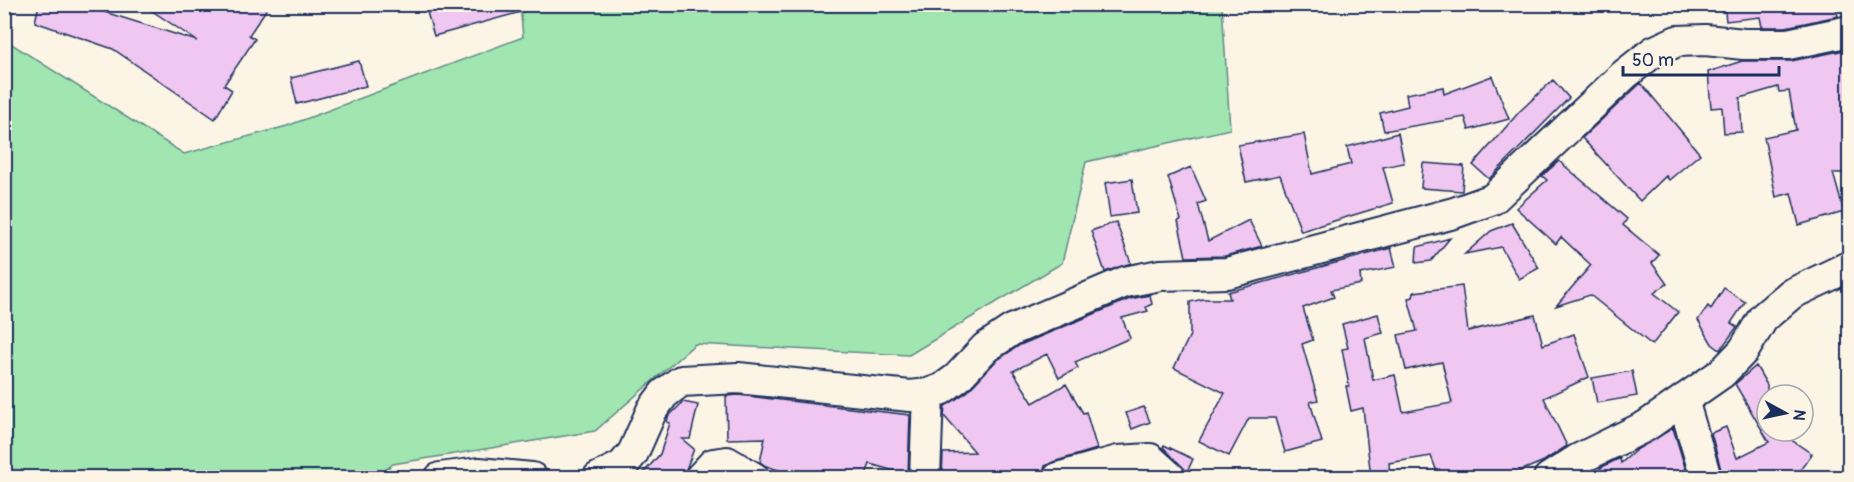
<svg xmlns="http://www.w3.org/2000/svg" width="1854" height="482" viewBox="0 0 1854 482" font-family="Pangolin,sans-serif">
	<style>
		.green { fill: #a1e6b1; stroke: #5e8a88; stroke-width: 1.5 }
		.building { fill: #efc7f0; stroke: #1b2f5e; stroke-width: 1.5 }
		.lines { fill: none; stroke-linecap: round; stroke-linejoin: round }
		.minor-casing { stroke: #1b2f5e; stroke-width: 34 }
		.minor { stroke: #fcf5e5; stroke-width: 30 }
	</style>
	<rect width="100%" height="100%" fill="#fcf5e5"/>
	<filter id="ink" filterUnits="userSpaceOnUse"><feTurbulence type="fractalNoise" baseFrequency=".0167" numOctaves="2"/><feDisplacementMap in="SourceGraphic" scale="12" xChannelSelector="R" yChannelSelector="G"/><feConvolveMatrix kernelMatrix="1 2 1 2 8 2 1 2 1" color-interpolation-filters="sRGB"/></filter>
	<g filter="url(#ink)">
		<path class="green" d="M520 5H1222L1230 129 1086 162 1062 263 909 355 695 344 595 431 393 464 376 477H5L4 39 184 154 287 126 523 37Z"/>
		<path class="building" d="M39 4H79L197 41 142 4H270L249 35 255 39 224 85 232 90 215 119 113 49 35 22Z
			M432 4H527L528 10 434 36 427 12 434 11Z
			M1724 4H1835L1838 16 1786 27H1762L1760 17 1726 21Z
			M1845 50 1850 72V173H1833L1844 212 1799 225 1791 193 1776 197 1764 137 1796 130 1789 91 1779 92 1778 87 1740 98 1742 132 1724 133 1722 107 1711 108 1708 72 1742 61H1791Z
			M359 61 366 86 297 104 291 78Z
			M1492 76 1509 119 1469 130 1465 117 1384 131 1380 113 1408 106 1406 94 1443 87 1444 94Z
			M1553 80 1569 98 1489 179 1473 165 1520 111Z
			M1641 83 1700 154 1669 180 1666 176 1640 201 1582 138Z
			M1398 133 1404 163 1383 167 1393 203 1301 231 1280 175 1246 182 1238 145 1304 134 1312 174 1351 164 1347 147Z
			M1559 161 1627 219 1623 225 1659 255 1652 263 1667 284 1654 293 1678 312 1652 345 1590 295 1556 306 1591 265 1561 237 1556 244 1516 208 1547 180 1542 176Z
			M1423 163 1464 166 1462 191 1421 188Z
			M1191 167 1206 201 1198 204 1208 241 1249 220 1262 246 1225 256 1186 257 1178 221 1181 220 1168 177Z
			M1132 179 1137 213 1110 217 1105 183Z
			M1116 222 1131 263 1105 272 1091 231Z
			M1512 223 1539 268 1519 279 1501 247 1465 254 1491 231Z
			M1450 238 1431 261 1416 263 1417 247Z
			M1391 248 1396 267 1360 274 1361 284 1331 290 1334 297 1303 308 1313 340 1302 344 1318 400 1310 402 1322 442 1285 452 1275 418H1249L1229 456 1199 441 1225 393 1174 368 1190 335V302L1203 299H1230L1228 292Z
			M1462 286 1468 331 1535 315 1543 345 1574 334 1589 377 1544 398 1567 446 1544 461 1506 477H1439L1431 456 1389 463 1390 477H1371L1363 408 1351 411 1346 386H1349L1342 349 1348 348 1342 324 1378 314 1383 333 1365 338 1373 380 1395 375 1403 412 1452 403 1442 362 1406 370 1398 335 1417 331 1408 298 1413 297 1414 292Z
			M1724 288 1745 302 1731 323 1737 327 1720 350 1712 344 1698 320 1708 306 1711 309Z
			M1150 295 1152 304 1146 307 1148 311 1122 318 1130 338 1075 362 1078 368 1059 378 1047 354 1013 371 1033 403 1066 384 1083 413 1086 412 1097 449 1053 462 1045 466 1041 477H942L943 453 975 452 944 416 945 406 967 392 996 361 1020 345 1130 299Z
			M1756 366 1767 385V431H1778L1812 454 1795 477H1773L1766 472 1755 477H1723L1711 433 1726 427 1737 458 1769 442 1735 384Z
			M1632 371 1637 396 1597 403 1592 378Z
			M738 395 910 415 908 475 870 464 865 477H800L766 466 760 462 765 438 727 439 726 396Z
			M683 402 698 405 690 439H682L694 449 683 477H640L660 454 670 423 667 422 668 417Z
			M1144 407 1150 422 1132 429 1126 413Z
			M1673 428 1688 477H1603L1600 468 1620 458 1621 463 1636 450Z
			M1164 445 1193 459 1187 472 1163 447Z"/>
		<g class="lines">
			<g class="minor-casing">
				<path id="minor" d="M1683 400 1706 478
					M440 478 479 473 532 478
					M598 478 622 466 633 453 652 410 664 394 681 381 738 378 910 396 928 394 942 389 957 378 985 348 1012 330 1125 282 1160 275 1227 273 1454 213 1493 199 1624 75 1653 52 1677 41 1705 40 1744 44H1788L1850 31
					M700 478 713 464 727 462 754 478
					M925 478 928 394
					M1058 478 1118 461 1150 459 1171 478
					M1549 478 1577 460 1646 426 1722 373 1744 350 1763 318 1791 294 1850 266"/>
			</g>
			<use href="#minor" class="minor"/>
		</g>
	</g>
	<rect width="1854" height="482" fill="none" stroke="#fcf5e5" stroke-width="24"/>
	<rect x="12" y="12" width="1830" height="458" fill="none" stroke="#1b2f5e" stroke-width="2" filter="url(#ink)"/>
	<g transform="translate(1785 413) rotate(98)"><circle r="28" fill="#fcf5e5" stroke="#a2a6af" stroke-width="1.5"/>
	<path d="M0-4.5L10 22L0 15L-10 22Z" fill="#1b2f5e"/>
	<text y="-9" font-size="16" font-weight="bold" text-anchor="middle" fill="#1b2f5e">N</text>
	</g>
	<path d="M1623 66v9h156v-9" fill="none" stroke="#1b2f5e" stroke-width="3"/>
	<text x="1632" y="66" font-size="18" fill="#1b2f5e" stroke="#fcf5e5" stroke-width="4.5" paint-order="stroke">50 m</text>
</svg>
